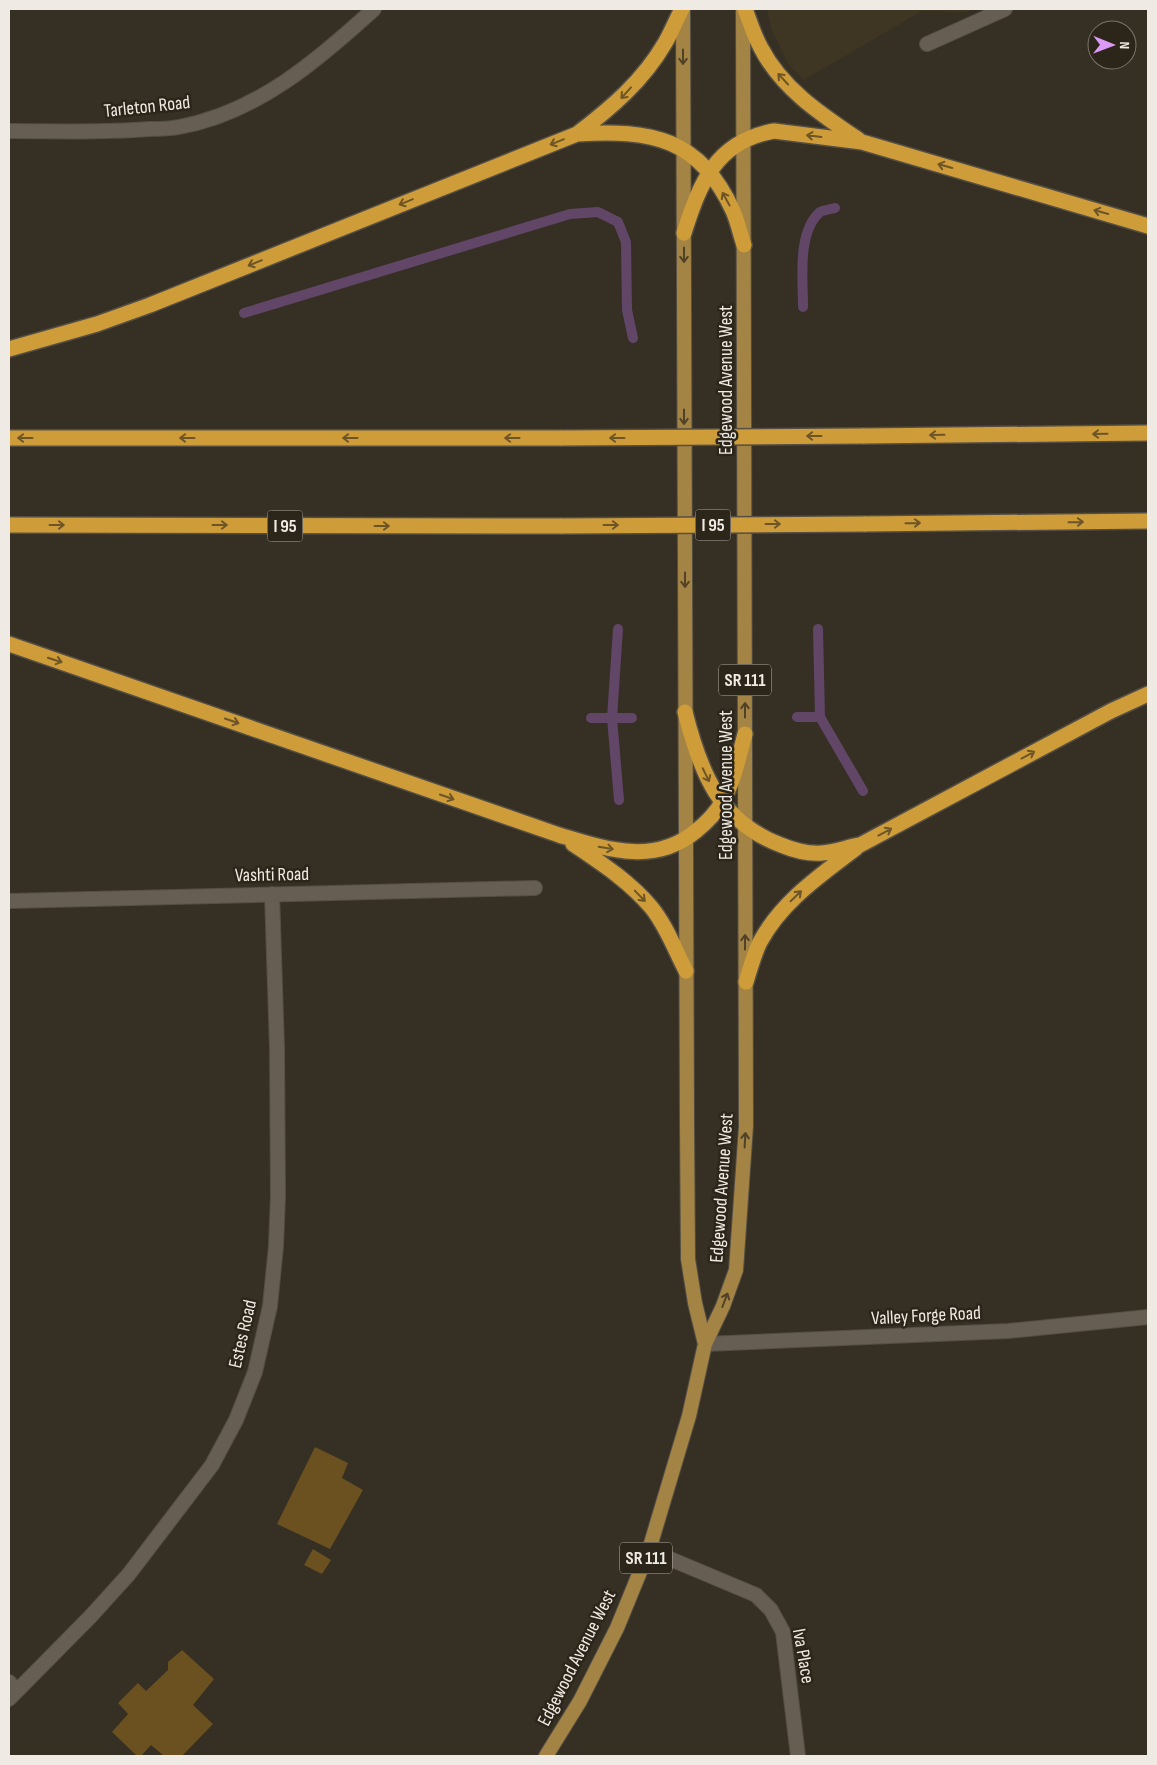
<svg xmlns="http://www.w3.org/2000/svg" width="1157" height="1765" viewBox="0 0 1157 1765" font-family="'Sofia Sans Condensed',sans-serif">
	<style>
		.built { fill: #3e3523 }
		.lines { fill: none; stroke-linecap: round; stroke-linejoin: round }
		.stream { stroke: #624667; stroke-width: 10 }
		.building { fill: #6a511f }
		.service-casing { stroke: #544e44; stroke-width: 16 }
		.minor-casing { stroke: #544e44; stroke-width: 16 }
		.primary-casing { stroke: #544e44; stroke-width: 16 }
		.motorway-casing { stroke: #544e44; stroke-width: 18 }
		.service { stroke: #665e52; stroke-width: 14 }
		.minor { stroke: #665e52; stroke-width: 14 }
		.primary { stroke: #a48444; stroke-width: 14 }
		.motorway { stroke: #ce9d3a; stroke-width: 15 }
		.motorway-bridge-casing { stroke: #544e44; stroke-width: 18; stroke-linecap: butt }
		.motorway-bridge { stroke: #ce9d3a; stroke-width: 15 }
		.oneway { stroke: #504227 }
		.oneway2 { stroke: #6d5527 }
		.labels { text-anchor: middle; dominant-baseline: central; stroke-width: 5; stroke-linejoin: round; paint-order: stroke }
		.shield { fill: #2c251a; stroke: #b4afa7; stroke-width: 1 }
		.shield-label { font-size: 18px; font-weight: bold; fill: #efeae3 }
		.street-label { font-size: 19px; fill: #efeae3; stroke: #2c251a }
	</style>
	<rect width="100%" height="100%" fill="#362f24"/>
	<path class="built" d="M767 9H973L967 12 922 11 804 80 788 64 771 28Z"/>
	<g class="lines">
		<path class="stream" d="M803 307C803 279 797 232 820 212 824 210 831 209 835 208
			M244 313 570 214 598 212 618 222 626 242 627 310 633 338
			M618 629 612 718 619 800
			M818 629 820 717 863 791
			M797 717H820
			M591 718H632"/>
	</g>
	<path class="building" d="M315 1447 348 1463 342 1478 363 1490 330 1549 277 1524Z
		M313 1549 331 1560 322 1574 304 1565Z
		M182 1650 214 1679 193 1705 213 1724 182 1756H164L151 1745 141 1756H137L112 1732 128 1714 118 1703 138 1683 146 1691 168 1670V1662Z"/>
	<g class="lines">
		<g class="service-casing">
			<path id="service" d="M9 1682 16 1691"/>
		</g>
		<g class="minor-casing">
			<path id="minor" d="M927 44 1005 9
				M9 131C55 131 102 133 149 129 159 129 169 129 179 127 257 113 318 60 374 9
				M9 901 535 888
				M705 1344 1008 1331 1148 1317
				M649 1550 756 1595 771 1610 783 1632 798 1756
				M9 1699 91 1616 129 1574 212 1465 236 1420 255 1372 270 1306 276 1246 278 1196 277 1048 272 894"/>
		</g>
		<g class="primary-casing">
			<path id="primary" d="M683 9 687 1126 688 1259 695 1303 705 1344
				M546 1756 580 1701 617 1628 649 1550 689 1416 705 1344 723 1306 736 1270 746 1126 743 9"/>
		</g>
		<g class="motorway-casing">
			<path id="motorway" d="M745 9C750 22 754 36 761 48 782 89 822 115 859 140
				M577 134C611 108 643 81 665 43 671 33 676 20 682 9
				M684 233C700 183 716 141 774 131L862 142 1148 226
				M9 349 97 324 150 305 577 134C651 129 700 138 733 211 738 222 740 234 744 245
				M863 436 1148 433
				M9 438H561
				M864 524 1148 521
				M9 525 562 526
				M9 644 559 835C606 849 654 866 696 831 706 823 716 813 722 802 734 782 739 756 745 734
				M685 712C700 771 719 822 781 845 793 850 809 854 822 853 835 852 848 847 860 845L1111 711 1148 694
				M573 844C601 863 629 881 651 907 666 925 675 950 686 971
				M746 982C750 969 754 954 760 942 782 901 821 875 856 848"/>
		</g>
		<use href="#service" class="service"/>
		<use href="#minor" class="minor"/>
		<use href="#primary" class="primary"/>
		<use href="#motorway" class="motorway"/>
		<g class="motorway-bridge-casing">
			<path id="motorway-bridge" d="M561 438 863 436
				M562 526 864 524"/>
		</g>
		<use href="#motorway-bridge" class="motorway-bridge"/>
	</g>
	<defs><path id="oneway-shaft" d="M-6 0H5M1.5-3L5.5 0L1.5 3" fill="none" stroke-width="1.6" stroke-linecap="round" stroke-linejoin="round" transform="scale(1.25)"/></defs>
	<g class="oneway">
		<use href="#oneway-shaft" transform="translate(683 57) rotate(90)"/>
		<use href="#oneway-shaft" transform="translate(684 255) rotate(90)"/>
		<use href="#oneway-shaft" transform="translate(684 417) rotate(90)"/>
		<use href="#oneway-shaft" transform="translate(685 580) rotate(90)"/>
		<use href="#oneway-shaft" transform="translate(745 710) rotate(-90)"/>
		<use href="#oneway-shaft" transform="translate(745 942) rotate(-90)"/>
		<use href="#oneway-shaft" transform="translate(745 1140) rotate(-87)"/>
		<use href="#oneway-shaft" transform="translate(725 1300) rotate(-69)"/>
	</g>
	<g class="oneway2">
		<use href="#oneway-shaft" transform="translate(783 79) rotate(-133)"/>
		<use href="#oneway-shaft" transform="translate(626 93) rotate(132)"/>
		<use href="#oneway-shaft" transform="translate(814 136) rotate(-173)"/>
		<use href="#oneway-shaft" transform="translate(557 142) rotate(158)"/>
		<use href="#oneway-shaft" transform="translate(945 166) rotate(-164)"/>
		<use href="#oneway-shaft" transform="translate(726 199) rotate(-119)"/>
		<use href="#oneway-shaft" transform="translate(406 202) rotate(158)"/>
		<use href="#oneway-shaft" transform="translate(1101 212) rotate(-164)"/>
		<use href="#oneway-shaft" transform="translate(255 263) rotate(158)"/>
		<use href="#oneway-shaft" transform="translate(1100 434) rotate(179)"/>
		<use href="#oneway-shaft" transform="translate(937 435) rotate(179)"/>
		<use href="#oneway-shaft" transform="translate(814 436) rotate(180)"/>
		<use href="#oneway-shaft" transform="translate(25 438) rotate(-180)"/>
		<use href="#oneway-shaft" transform="translate(187 438) rotate(-180)"/>
		<use href="#oneway-shaft" transform="translate(350 438) rotate(-180)"/>
		<use href="#oneway-shaft" transform="translate(512 438) rotate(-180)"/>
		<use href="#oneway-shaft" transform="translate(617 438) rotate(180)"/>
		<use href="#oneway-shaft" transform="translate(1076 522) rotate(-1)"/>
		<use href="#oneway-shaft" transform="translate(913 523) rotate(-1)"/>
		<use href="#oneway-shaft" transform="translate(773 524)"/>
		<use href="#oneway-shaft" transform="translate(57 525)"/>
		<use href="#oneway-shaft" transform="translate(220 525)"/>
		<use href="#oneway-shaft" transform="translate(611 525)"/>
		<use href="#oneway-shaft" transform="translate(382 526)"/>
		<use href="#oneway-shaft" transform="translate(55 660) rotate(18)"/>
		<use href="#oneway-shaft" transform="translate(232 721) rotate(19)"/>
		<use href="#oneway-shaft" transform="translate(1028 755) rotate(-28)"/>
		<use href="#oneway-shaft" transform="translate(706 775) rotate(64)"/>
		<use href="#oneway-shaft" transform="translate(447 797) rotate(19)"/>
		<use href="#oneway-shaft" transform="translate(885 832) rotate(-28)"/>
		<use href="#oneway-shaft" transform="translate(606 848) rotate(10)"/>
		<use href="#oneway-shaft" transform="translate(640 896) rotate(46)"/>
		<use href="#oneway-shaft" transform="translate(796 896) rotate(-44)"/>
	</g>
	<g class="labels">
		<g class="shield">
			<rect x="695.5" y="509.5" width="35" height="31" rx="4"/>
			<rect x="267.5" y="510.5" width="35" height="31" rx="4"/>
			<rect x="719" y="664.5" width="52" height="31" rx="4"/>
			<rect x="620" y="1542.5" width="52" height="31" rx="4"/>
		</g>
		<g class="shield-label">
			<text x="713" y="525">I 95</text>
			<text x="285" y="526">I 95</text>
			<text x="745" y="680">SR 111</text>
			<text x="646" y="1558">SR 111</text>
		</g>
		<g class="street-label">
			<text transform="translate(147 107) rotate(-6)">Tarleton Road</text>
			<text transform="translate(726 380) rotate(-90)">Edgewood Avenue West</text>
			<text transform="translate(726 785) rotate(-90)">Edgewood Avenue West</text>
			<text transform="translate(272 875) rotate(-1)">Vashti Road</text>
			<text transform="translate(722 1188) rotate(-86)">Edgewood Avenue West</text>
			<text transform="translate(926 1316) rotate(-3)">Valley Forge Road</text>
			<text transform="translate(243 1334) rotate(-77)">Estes Road</text>
			<text transform="translate(803 1656) rotate(80)">Iva Place</text>
			<text transform="translate(577 1658) rotate(-63)">Edgewood Avenue West</text>
		</g>
	</g>
	<rect width="1157" height="1765" fill="none" stroke="#efeae3" stroke-width="20"/>
	<g transform="translate(1112 45) rotate(91)"><circle r="24" fill="#2c251a" stroke="#7a746a"/>
	<path d="M0-4L9 19L0 12L-9 19Z" fill="#da9af6"/>
	<text y="-8" font-size="14" font-weight="bold" text-anchor="middle" fill="#efeae3">N</text>
	</g>
</svg>
